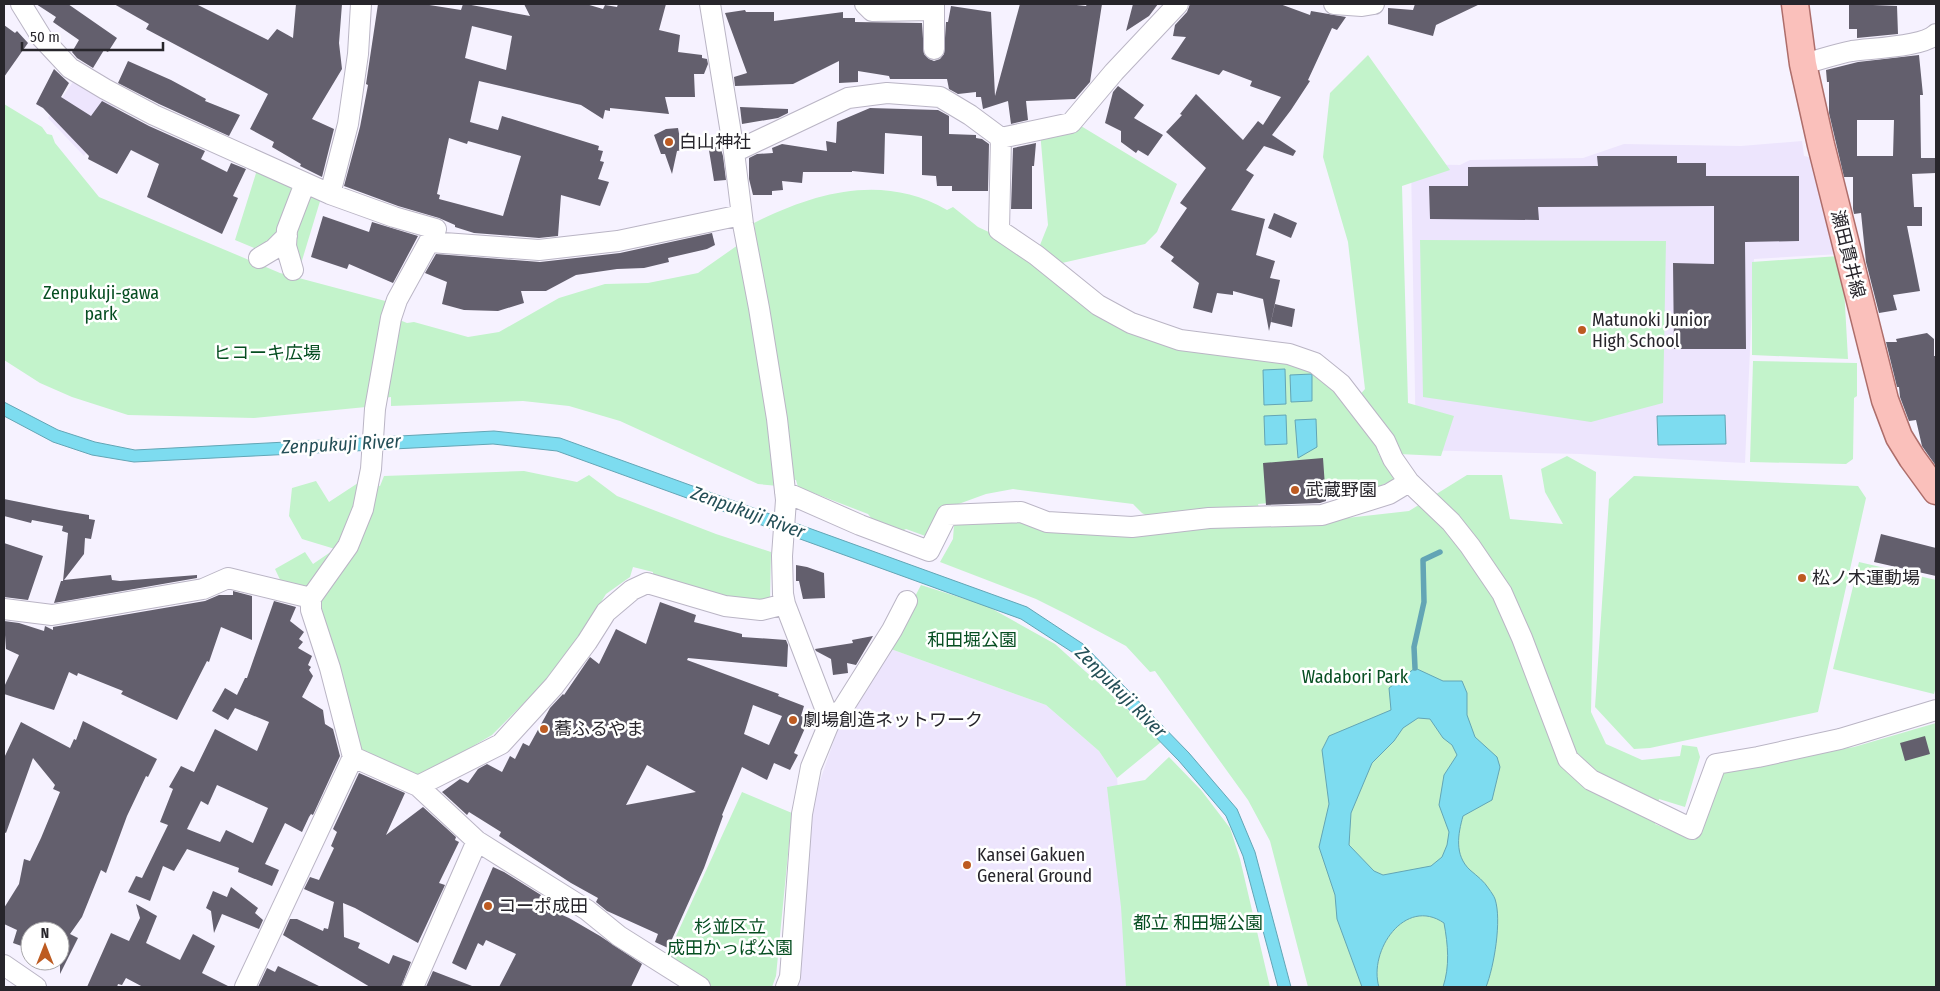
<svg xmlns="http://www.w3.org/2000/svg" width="1940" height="991" viewBox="0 0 1940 991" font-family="'Fira Sans Condensed','Noto Sans JP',sans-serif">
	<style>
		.built { fill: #ede5fd }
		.green { fill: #c3f3cb }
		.water { fill: #7ddcf0; stroke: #63a5b5; fill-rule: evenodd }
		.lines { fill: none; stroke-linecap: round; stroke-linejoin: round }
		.stream { stroke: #63a5b5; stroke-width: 5.5 }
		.building { fill: #635f6d; fill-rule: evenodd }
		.minor-casing { stroke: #bab5c5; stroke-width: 22 }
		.major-casing { stroke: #ae6e6b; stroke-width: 29 }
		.minor { stroke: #fff; stroke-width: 20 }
		.major { stroke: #fac0bb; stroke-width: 26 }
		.poi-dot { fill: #bd5b21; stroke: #fff; stroke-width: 2 }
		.labels { text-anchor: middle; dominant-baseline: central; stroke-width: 5; stroke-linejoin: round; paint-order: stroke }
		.poi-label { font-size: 18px; fill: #27252b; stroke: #fff; text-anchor: start }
		.street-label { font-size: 18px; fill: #27252b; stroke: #fff }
		.park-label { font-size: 18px; fill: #064e21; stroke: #fff }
		.water-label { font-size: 19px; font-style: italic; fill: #244f57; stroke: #fff }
	</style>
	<rect width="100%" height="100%" fill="#f6f2ff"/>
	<path class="built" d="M73 82 118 104 84 156 48 118Z
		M1802 141 1804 156 1815 158 1840 254 1754 259 1745 463 1580 454 1416 450 1411 164 1460 165 1470 160 1583 158 1624 144 1741 146Z
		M888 648 1046 705 1099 751 1117 778 1133 987H796L799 977 814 798 839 726 846 724Z"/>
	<path class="green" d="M1368 55 1450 170 1402 186 1408 403 1454 416 1441 456 1378 453 1395 479 1369 491 1327 498 1258 504 1260 511 1320 521 1409 511 1467 475H1502L1510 519 1563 524 1545 492 1541 469 1567 456 1596 472 1591 712 1606 744 1642 760 1680 756 1682 745 1697 747 1700 757 1685 807 1659 799 1655 824 1695 840 1723 769 1854 747 1936 723V987H1308L1270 841 1248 800 1155 671 1150 672 1126 646 1068 615 1036 599 940 562 953 539 954 525 1018 519 1172 530 1142 513 1133 504 1013 489 986 494 942 510 928 537 906 529 902 531 875 523 868 514 798 487 796 480 790 479 754 256 758 251 754 223C815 192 884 173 947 210L953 207 978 227 1006 240 1098 315 1293 360 1327 377 1349 407 1365 389 1348 242 1323 157 1330 93Z
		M4 104 42 127 47 134 52 135 55 143 99 197 280 273 389 302 387 315 407 323 414 322 468 337 499 332 559 298 605 284 648 283 698 273 738 245 755 322 778 486 758 484 620 421 569 406 523 401 391 406V397L369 400 366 407 254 418 128 415 72 397 40 383 4 360Z
		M1076 123 1177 184 1157 232 1145 244 1049 266 1036 255 1048 225 1040 131Z
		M257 170 321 198 300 267 235 240Z
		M1420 240 1666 241 1663 403 1591 422 1423 397Z
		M1839 256 1843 269 1848 359 1752 355V262Z
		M1753 361 1857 363V396L1854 398 1853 459 1846 464 1750 462Z
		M524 471 577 482 589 475 617 496 716 534 771 552 770 602 725 598 653 578V572L633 567 630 577 606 594 578 639 538 689 492 735 420 777 362 753 316 604 376 485 380 486 384 476Z
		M1634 476 1858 486 1866 498 1818 712 1650 748 1634 749 1595 707 1609 499Z
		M316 481 329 502 358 483 359 508 316 585 302 590 283 586 275 569 305 552 313 564 335 549 302 539 289 516 292 488Z
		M1859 562 1936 580V686L1934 694 1833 669Z
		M921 585 987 606 1055 644 1136 717 1161 742 1117 778 1099 751 1046 705 888 648Z
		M1169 757 1201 790 1230 828 1240 859 1270 987H1126L1121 907 1107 787 1145 780Z
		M742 792 792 813 776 976 772 987H711L666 958Z"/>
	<path class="water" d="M1285 369 1286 404 1264 405 1263 370Z
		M1312 374V401L1291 402 1290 375Z
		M4 402 58 430 95 442 135 450 494 431 560 438 1027 607 1083 644 1189 753 1237 809 1255 852 1291 987H1278L1243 856 1226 816 1179 761 1075 654 1021 619 557 451 493 444 134 462 92 455 53 442 4 416Z
		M1286 415 1287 444 1265 445 1264 416Z
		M1725 415 1726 444 1658 445 1657 416Z
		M1316 419 1317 447 1298 458 1295 420Z
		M1415 668 1443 681H1462L1467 693V715L1475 737 1497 757 1500 767 1492 800 1463 816C1458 834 1454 855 1470 870 1477 876 1484 881 1489 889 1491 892 1494 896 1495 899 1502 920 1494 967 1486 987H1443C1450 966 1448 945 1444 923 1405 896 1368 951 1379 987H1362L1337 919 1335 895 1319 847 1329 804 1322 750 1329 736 1391 710 1389 688ZM1418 718 1430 719 1443 738 1452 745 1457 755 1444 775 1439 805 1449 832 1447 845 1442 857 1431 866 1383 875 1374 871 1349 845 1351 813 1372 763 1394 741 1403 728Z"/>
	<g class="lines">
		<path class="stream" d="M1415 668 1414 647 1424 602 1423 560 1440 552"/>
	</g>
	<path class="building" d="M36 4H68L117 38 108 52 104 50 93 68 77 58 72 52 79 40 53 22 56 17Z
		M114 4H196L268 40 277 29 293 38 296 4H342L339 43 342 69 312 119 334 129 322 177 300 166 301 164 272 147 274 142 250 129 268 94 146 29 149 24Z
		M378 4H423L461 10 463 4H466L530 16 524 4H586L603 9 605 5 617 7 618 4H666L659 30 680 35 678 52 702 55V58L707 59 708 64 704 74H694L695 97H665L669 114 610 108V111L605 110 603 119 581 105 479 81 470 122 498 130 502 116 599 146 598 150 603 151 600 161 604 162 598 179 609 182 600 206 561 195 558 236 539 238 474 233 455 227V225L439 218 398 206 344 186 360 127 368 85 366 84ZM472 26 512 36 506 70 465 58ZM449 138 467 144 468 141 521 156 503 216 439 199 440 195 437 194Z
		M1020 4H1067L1086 6 1087 4H1102L1090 82 1075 99 1026 101 1028 120 1011 124 1008 101 983 109 981 97H976V92L958 94 949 89 947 79H890L889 76 858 71V82L839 83V61L793 84 735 86 734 77 747 73 725 13 745 10 746 12H774V21L843 12V18H855V22L922 23 924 54 929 59 934 61 940 59 944 54 946 22H948L951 6 991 12 995 96Z
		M1133 4H1158L1149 16 1126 31Z
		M1190 4H1280L1310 15 1311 11 1346 17 1337 30 1332 28 1308 80 1310 81 1291 110 1272 135 1296 151 1293 156 1264 146 1246 170 1254 175 1231 210 1265 219 1256 255 1275 261 1270 278 1280 280 1269 331 1263 299 1233 291V295L1217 293 1212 313 1193 308 1199 283 1171 261 1174 257 1160 247 1187 208 1180 203 1206 168 1166 132 1182 115 1180 114 1196 94 1243 140 1258 121 1263 125 1281 97 1250 86 1252 81 1223 70 1219 75 1171 59 1186 37 1173 36 1175 25 1187 12Z
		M1415 4H1480L1436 25 1433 36 1388 24V8L1413 10Z
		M1849 4 1897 6 1898 34 1857 38V29H1849Z
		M4 25 15 33 17 31 28 43 4 77Z
		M1919 55 1923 95H1920L1921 158H1936V173L1912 174 1914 207H1922V226H1907L1920 291 1893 295 1897 310 1879 313 1866 262 1861 213 1854 214 1853 209V177H1844L1829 113V82H1827L1826 70 1858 62ZM1857 120H1894L1893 156H1857Z
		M128 61 171 80 206 99 205 101 240 115 229 136 159 104 118 83Z
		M54 69 69 83 61 97 91 116 102 101 149 126 205 151 201 159 227 172 231 163 246 169 233 196 238 198 222 234 147 197 159 164 131 150 117 174 88 159 89 156 43 108 36 104Z
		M1118 86 1144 105 1134 118 1163 135 1148 156 1138 150 1136 153 1121 142V131L1105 123 1113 92Z
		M740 107 788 109V113L778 118 742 124Z
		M870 108 938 110 949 116V134L976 135V138L982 139 989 144 988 191H952V186H937L936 176 922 175V136L885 133 884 174 852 171V172H803L802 183 782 181 783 190 772 191V195H753L749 179V158L757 154 773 153 772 148 782 144 827 151 826 141 836 143 837 122Z
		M678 128 682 150 677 151 672 174 665 154H661L654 135 666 129Z
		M717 136 723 156 726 180 714 181 707 138Z
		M1036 143 1034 166H1032V209H1011L1013 148Z
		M1597 156H1677V163H1706V176H1799V241L1745 242 1746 349H1674L1673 263 1714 264V206L1538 207 1539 220 1430 219 1429 186H1468V167L1598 166Z
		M1274 213 1297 223 1291 238 1268 228Z
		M323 216 369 232 372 222 418 236 393 283 349 264 347 269 311 257Z
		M712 233 715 245 707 249 668 258 669 262 644 268 617 269 576 275 546 291H521L524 303 498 311 464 310 442 304 447 282 425 273 436 254 540 262 620 253Z
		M1275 304 1295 309 1292 327 1271 322Z
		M1927 333 1934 339V356H1936V466L1922 446 1916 420 1909 421 1900 397 1899 387H1897L1886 342H1897L1896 339Z
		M1323 458 1326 501 1320 503 1266 505 1263 463Z
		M4 499 59 510V512V510L89 515V519L95 520 91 539 85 538 84 554 64 580 111 575 112 580 120 581 197 575V578L54 603 61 581H63L68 533 62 531 63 526 32 520 31 523 4 516Z
		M1881 534 1936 548V576L1874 562Z
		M4 543 43 556 28 600 4 597Z
		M796 565 807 567 824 573 825 598 803 599 799 581H796Z
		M233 591 252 596V640L221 627 209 662 207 661 177 720 121 694 123 691 78 673 77 676 69 672 54 710 4 694V687L19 655 6 649 4 621 19 623 44 631 45 626 53 630V627L205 601 219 595H233Z
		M274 601 296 607 290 621 304 632 299 639 303 642 298 648 312 656 308 665 311 667 309 670 313 676 302 697 323 710 325 724 333 729 340 756 313 815 311 814 309 817 302 832 285 823 265 864 279 870 272 886 238 872 239 868 187 849 174 871 163 866 150 901 128 892 136 876 142 878 168 825 160 822 173 789 169 787 181 766 194 772 215 729 257 751 269 722 235 708 228 720 212 711 225 688 237 695 245 678H247ZM217 785 268 808 253 843 226 830 220 842 187 829 201 801 208 805Z
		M660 602 696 615 694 622 742 634V637L786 640 788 645 787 667 688 658 687 660 779 694 778 696 804 706 801 716 809 719 794 753 798 755 790 770 774 763 767 780 742 767 722 815 723 816 704 868 668 948 655 942 658 934 607 911 596 902 598 898 571 883 499 836 501 832 469 812 467 815 442 792 460 779 468 783 478 769 487 764 502 772 510 756 515 759 523 743 529 746 550 708 563 694 564 695 590 657 599 664 616 629 646 644ZM753 705 782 716 769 745 744 734ZM647 765 696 792 626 805Z
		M873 636 856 665 847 663 848 673 833 675 831 659 816 651 815 649 853 643 852 640Z
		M83 721 157 759 148 777 146 776 127 816 106 873 101 870 82 917 70 934 78 938 60 974V931H30V949L13 943 17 930 4 924V908L19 884 24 859 30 861 41 838 60 792 53 789 55 785 33 758 6 833 4 832V758L21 722 70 748 74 739 76 740Z
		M1925 736 1930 754 1905 761 1900 743Z
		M359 773 405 793 386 835 423 807 456 837 455 840 459 842 439 883 445 885 418 943 355 908 343 903 344 937 360 943 358 948 389 964 393 955 411 962 401 987H370L283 935 290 919H297L323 931 324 928 328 929 334 902 304 889 310 877 319 880 334 848 331 846 337 832 333 829Z
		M493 867 504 872 541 895 539 901 545 904 544 907 569 918 600 936 642 964 631 987H499L516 954 486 940 483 946 478 943 466 970 452 963Z
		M231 887 258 908 255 913 263 920 259 929 222 914 214 933 211 911 206 908 213 891 227 897Z
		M136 904 157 916 146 943 180 960 193 934 215 946 202 973 230 987H143L126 978 122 985 118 984 117 987H87L111 933 129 941 140 918Z
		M278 966 321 987H258L267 968 275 972Z
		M433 971 472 986V987H426Z"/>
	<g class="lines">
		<g class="minor-casing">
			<path id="minor" d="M21 4 42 38 70 68 105 89 154 115 330 194 394 217 436 229 397 300 391 318 375 409 371 469 363 509 348 546 311 598V610L330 668 353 757 418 786 477 841 587 910 619 936 700 987
				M710 4 734 152 743 224 759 308 777 419 786 500 782 556 783 594 785 604 830 721 811 767 802 814 790 977 786 987
				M865 4 872 11 934 10
				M934 4V49
				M1334 4 1362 6 1374 4
				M1803 64C1819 60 1836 54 1852 51 1872 48 1923 47 1936 34
				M1001 138 999 230 1036 255 1098 305 1131 323 1180 340 1289 354 1315 363 1341 384 1385 441 1393 459 1409 482 1451 522 1470 546 1502 593 1522 638 1568 759 1591 780 1692 829 1716 764 1758 757 1840 739 1936 710
				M734 152 848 98 887 93 940 97 970 115 1001 138 1071 123 1114 72 1178 4
				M330 194 348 124 358 54 361 4
				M430 242 539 250 618 241 741 215
				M259 258 274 249 287 236
				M293 270 286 246 287 230 305 183
				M785 492 860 525 929 551 947 515 1021 512 1047 522 1132 527 1209 518 1322 515 1389 494 1409 482
				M4 609 52 615 203 589 228 578 311 598
				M830 721 843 708 892 630 907 601
				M418 786 501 744 554 686 587 642 606 612 632 590 647 583 725 606 761 610 785 604
				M4 965 36 987
				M245 987 353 757
				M413 987 477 841"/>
		</g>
		<g class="major-casing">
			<path id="major" d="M1795 4 1803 64 1821 145 1885 400 1899 437 1912 458 1936 491"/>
		</g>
		<use href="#minor" class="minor"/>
		<use href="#major" class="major"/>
	</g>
	<g class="poi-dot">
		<circle cx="669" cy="142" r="5"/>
		<circle cx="1582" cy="330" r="5"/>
		<circle cx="1295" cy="490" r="5"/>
		<circle cx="1802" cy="578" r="5"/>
		<circle cx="793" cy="720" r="5"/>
		<circle cx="544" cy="729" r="5"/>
		<circle cx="967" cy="865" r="5"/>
		<circle cx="488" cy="906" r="5"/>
	</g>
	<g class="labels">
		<g class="poi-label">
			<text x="679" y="142">白山神社</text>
			<text x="1592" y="320">Matunoki Junior<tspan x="1592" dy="21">High School</tspan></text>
			<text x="1305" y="490">武蔵野園</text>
			<text x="1812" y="578">松ノ木運動場</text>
			<text x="803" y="720">劇場創造ネットワーク</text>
			<text x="554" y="729">蕎ふるやま</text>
			<text x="977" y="855">Kansei Gakuen<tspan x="977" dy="21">General Ground</tspan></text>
			<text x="498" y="906">コーポ成田</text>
		</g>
		<g class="street-label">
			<text transform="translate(1848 254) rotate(76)">瀬田貫井線</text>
		</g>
		<g class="park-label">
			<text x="101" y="293">Zenpukuji-gawa<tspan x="101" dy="21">park</tspan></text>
			<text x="267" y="353">ヒコーキ広場</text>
			<text x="972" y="640">和田堀公園</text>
			<text x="1355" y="677">Wadabori Park</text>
			<text x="1198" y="923">都立 和田堀公園</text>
			<text x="730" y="927">杉並区立<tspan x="730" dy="21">成田かっぱ公園</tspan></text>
		</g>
		<g class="water-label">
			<text transform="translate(341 444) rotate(-3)">Zenpukuji River</text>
			<text transform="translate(748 512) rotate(20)">Zenpukuji River</text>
			<text transform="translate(1121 692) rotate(45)">Zenpukuji River</text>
		</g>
	</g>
	<rect width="1940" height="991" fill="none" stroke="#27252b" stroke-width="10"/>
	<g transform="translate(45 946)"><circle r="24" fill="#ffffff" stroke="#a9a8aa"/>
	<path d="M0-4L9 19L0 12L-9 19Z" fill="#bd5b21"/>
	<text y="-8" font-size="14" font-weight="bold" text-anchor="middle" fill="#27252b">N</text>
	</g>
	<path d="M22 42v8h141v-8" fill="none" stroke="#27252b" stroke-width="2.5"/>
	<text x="30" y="42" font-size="15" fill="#27252b" stroke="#ffffff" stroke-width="4" paint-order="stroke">50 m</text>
</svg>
